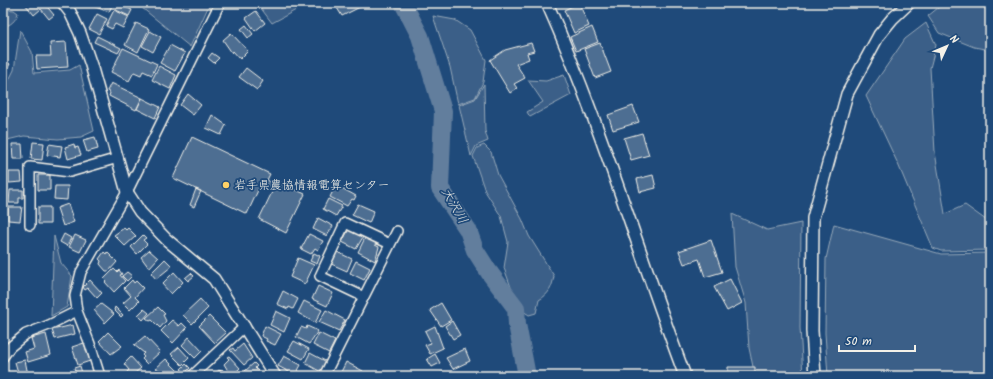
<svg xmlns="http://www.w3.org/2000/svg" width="993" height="379" viewBox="0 0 993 379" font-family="Kalam,'Klee One',sans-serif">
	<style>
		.green { fill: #3a5f88; stroke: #97a8b8 }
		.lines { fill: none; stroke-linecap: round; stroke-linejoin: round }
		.river { stroke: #627e9d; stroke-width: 18 }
		.building { fill: #4d6e92; stroke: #f4f1e8 }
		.minor-casing { stroke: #f4f1e8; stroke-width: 12 }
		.tertiary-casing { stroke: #f4f1e8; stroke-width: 14 }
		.minor { stroke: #1f4a7a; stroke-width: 9 }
		.tertiary { stroke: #1f4a7a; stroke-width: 11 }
		.poi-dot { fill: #ffd166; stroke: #1f4a7a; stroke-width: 1.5 }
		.labels { text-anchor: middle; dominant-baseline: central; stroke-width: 3.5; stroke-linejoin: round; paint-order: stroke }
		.poi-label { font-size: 12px; fill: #f4f1e8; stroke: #1f4a7a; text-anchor: start }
		.water-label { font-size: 13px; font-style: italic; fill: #dee0dd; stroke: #1f4a7a }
	</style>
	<rect width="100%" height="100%" fill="#1f4a7a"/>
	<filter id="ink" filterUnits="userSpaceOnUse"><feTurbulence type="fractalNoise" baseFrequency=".025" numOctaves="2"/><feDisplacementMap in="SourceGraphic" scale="8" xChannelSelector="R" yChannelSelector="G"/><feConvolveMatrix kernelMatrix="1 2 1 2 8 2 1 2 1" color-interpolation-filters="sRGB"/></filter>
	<g filter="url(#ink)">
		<path class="green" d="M136 3H207L209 5 190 47Z
			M257 3H309L272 23Z
			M944 3H990V50L974 47 939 33 928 16Z
			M3 9 14 10 18 13C16 20 11 26 3 26Z
			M433 16 455 20 470 30 486 60 483 82 475 98 458 104 450 67Z
			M926 23 936 45 930 68 935 152 945 214 965 205 990 223V250L941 251 933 248 898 164 866 96 905 39Z
			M20 30 32 52 34 73 70 70 79 65 94 131 81 137 58 139 24 136 3 141V82H8L14 70Z
			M564 75 571 95 530 117 527 112 543 102 528 80 546 81Z
			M484 84 485 131 488 141 476 146 471 156 459 105 475 99Z
			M484 145 491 152 498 175 522 219 529 236 554 276C552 288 549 294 539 300L536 313 529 315 523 311 512 290 504 268 508 242 501 216 485 191 473 156 477 148Z
			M732 214 767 230 801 223 800 328 803 376H755L749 348 746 303 735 267Z
			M834 224 941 254 990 253V376H828L825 333 826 259Z
			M54 236 61 263 72 276 67 307 51 316Z"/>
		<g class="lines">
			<path class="river" d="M403 3 420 36 443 111 440 188 468 230 475 250 489 272 516 308 517 324 527 376"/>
		</g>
		<path class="building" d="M26 3H44L54 15 49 19 41 9 34 15 25 4Z
			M92 3H113L109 12 90 5Z
			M334 3H361L362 6 342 16Z
			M579 3 589 26 574 33 564 10Z
			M119 4 132 10 129 16 116 10Z
			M114 10 129 17 123 28 115 24 112 29 106 26Z
			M256 11 265 23 255 31 246 18Z
			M97 14 107 19 99 34 89 29Z
			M136 23 149 29 138 52 125 45Z
			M246 25 253 34 248 38 241 29Z
			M592 27 598 42 576 51 570 37Z
			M150 31 161 37 153 52 142 46Z
			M231 33 248 51 240 59 233 51 232 53 223 40Z
			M97 36 121 48 118 53 94 42Z
			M66 42 68 67 37 69 36 56H51L50 43Z
			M531 43 534 51 527 53 529 59 516 64 525 78 514 84 517 88 510 93 490 60 505 50Z
			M600 43 611 72 595 78 584 49Z
			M170 45 185 53 175 71 160 63Z
			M123 48 157 64 152 75 143 71 141 75 134 72 129 81 111 72Z
			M212 53 219 58 214 63 208 58Z
			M3 59 10 64 3 75Z
			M159 66 176 75 170 89 152 80Z
			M246 68 263 81 257 90 239 77Z
			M111 83 142 98 136 110 109 96 110 93 107 91Z
			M188 94 201 105 193 115 180 105Z
			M142 98 160 107 155 118 137 109Z
			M633 106 639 122 613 130 608 115Z
			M212 115 226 125 221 135 206 128Z
			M642 133 649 155 631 160 624 138Z
			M95 137 98 149 87 152 83 140Z
			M192 137 270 174 267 180 276 185 277 181 305 194 286 233 259 219 274 188 265 184 264 187 260 186 247 214 173 178Z
			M33 142 44 143 42 160 31 159Z
			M12 144H22L23 159H13Z
			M49 144 62 146 60 157 47 155Z
			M74 144 75 148 78 147 81 155 68 159 65 147Z
			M9 172H21L22 182 9 183Z
			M38 175H50V190H38Z
			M653 175 656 188 640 192 637 179Z
			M336 185 356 196 354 200 352 199 347 206 330 197Z
			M55 186H68L67 200 54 199Z
			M196 189 201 191 194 207 190 205Z
			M10 190H23V198H19V203H9Z
			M328 199 342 206 336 216 323 209Z
			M68 204 74 222 63 226 57 208Z
			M358 204 374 211 369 223 352 215Z
			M8 207H22L20 221 8 220Z
			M38 207H50V224H38Z
			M318 218 333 226 327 236 313 229Z
			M124 228 126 230 128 228 136 236 125 246 114 235Z
			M349 229 363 237 356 249 342 242Z
			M64 234 71 238 67 246 60 242Z
			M309 234 323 241 318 250 315 248 311 254 301 249Z
			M75 235 86 240 80 252 69 247Z
			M143 235 146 238 143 240 147 244 137 254 131 247Z
			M365 238 376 243 375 245 379 247 375 261 358 252Z
			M711 240 722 272 705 277 699 259 684 264 679 251Z
			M149 250 158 258 149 268 141 257Z
			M335 251 352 259 347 271 329 263Z
			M104 252 106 254 107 252 117 262 109 271H106L100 264 101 261 99 259Z
			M314 253 320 256 317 264 310 261Z
			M298 258 314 265 305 284 290 277Z
			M165 259 172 266 156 279 151 273Z
			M356 261 370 268 364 280 350 273Z
			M114 269 117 272 119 270 122 274 120 275 125 281 114 292 105 282 106 281 104 279Z
			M127 272 132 276 127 281 122 276Z
			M174 272 183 282 171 294 162 284Z
			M191 273 194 276 188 281 185 278Z
			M730 279 742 303 727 311 714 287Z
			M90 280 102 293 97 298 88 288 85 290 83 287Z
			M132 280 134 283 136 281 143 288 135 297 139 301 130 310 123 303 131 296 124 288Z
			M318 286 333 293 327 306 312 299Z
			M283 291 298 299 293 309 289 307 288 309 277 304Z
			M200 299 208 308 192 324 183 315Z
			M304 301 322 310 315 323 298 313Z
			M441 303 451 320 441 326 430 310Z
			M101 304 114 314 105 323 94 310Z
			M115 307 123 315 121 317 114 310Z
			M158 307 165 314 163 315 166 321 160 328 152 320 150 321 146 318Z
			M144 309 149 313 143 320 138 315Z
			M326 310 345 320 339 331 319 322Z
			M276 311 290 318 284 332 270 325Z
			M209 316 226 333 215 343 199 326Z
			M172 320 179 326 182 323 187 328 173 343 161 331Z
			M452 321 460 335 453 339 445 326Z
			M73 325 75 334 55 339 52 330Z
			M265 326 281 334 275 345 266 341 267 339 261 336Z
			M307 326 318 331 309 344 296 337 301 327 306 329Z
			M435 326 443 348 430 354 425 345 431 343 425 331Z
			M108 332 122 346 111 354 99 341Z
			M319 333 335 341 329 353 313 345Z
			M46 334 51 355 28 362 25 352 34 349 31 338Z
			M145 336 160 352 147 364 142 359 144 357 142 355 144 353 134 345Z
			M189 337 202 351 195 358 182 345Z
			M294 341 309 349 303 359 288 351Z
			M84 343 90 361 78 365 72 347Z
			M243 344 252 358 244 365 230 350 233 348 235 351Z
			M179 347 189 358 182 365 171 354Z
			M465 349 470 361 453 369 446 358Z
			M310 353 327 362 321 372 305 363Z
			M435 354 440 363 432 367 427 359Z
			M229 356 240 368 235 373 233 371 230 374 224 364 229 359 227 357Z
			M284 356 301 365 295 376H286L289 372 278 366Z
			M131 357 141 368 135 373V376H127L125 374 129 370 124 364Z
			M166 359 181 374 179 376H161L158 373 160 371 156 368Z
			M25 360 28 375 19 376 15 362Z
			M346 362 363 371 361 376H349L341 372Z
			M254 363 257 366 255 368 263 376H250L245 371Z
			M186 364 190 368 185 373 181 369Z
			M80 366 82 373 76 374 74 368Z
			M728 367H755V376H728Z
			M222 369 228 376H212L219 370 220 371Z
			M91 372 93 376H78Z
			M443 372 446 376H434Z"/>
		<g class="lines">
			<g class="minor-casing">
				<path id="minor" d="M30 225V167L70 172 118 158
					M364 297 320 276 345 223 390 244
					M3 357 10 347 26 334 49 325 77 311
					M100 376 90 344 77 311 75 296 81 272 127 192 220 3
					M192 376 245 326
					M324 376 397 231"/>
			</g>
			<g class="tertiary-casing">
				<path id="tertiary" d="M63 3 70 12 80 33 91 65 127 192 140 212 167 240 214 279 275 376
					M547 3C601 124 638 252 685 376
					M815 376 812 331 813 218 847 94 879 35 892 19 909 3"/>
			</g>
			<use href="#minor" class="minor"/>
			<use href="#tertiary" class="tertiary"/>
		</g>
	</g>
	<circle class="poi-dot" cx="226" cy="185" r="4"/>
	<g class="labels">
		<g class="poi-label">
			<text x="234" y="185">岩手県農協情報電算センター</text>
		</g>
		<g class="water-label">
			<text transform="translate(454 206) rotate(60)">大沢川</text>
		</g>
	</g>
	<rect width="993" height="379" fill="none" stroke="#1f4a7a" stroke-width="16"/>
	<rect x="8" y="8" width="977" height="363" fill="none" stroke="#f4f1e8" stroke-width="1.5" filter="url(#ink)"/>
	<g transform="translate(947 46) rotate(46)" stroke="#1f4a7a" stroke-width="3" paint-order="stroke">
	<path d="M0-3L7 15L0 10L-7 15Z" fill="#f4f1e8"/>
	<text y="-6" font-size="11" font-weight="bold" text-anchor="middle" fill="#f4f1e8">N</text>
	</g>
	<path d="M839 345v6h76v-6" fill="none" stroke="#f4f1e8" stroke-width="2"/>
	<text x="845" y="345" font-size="12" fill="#f4f1e8" stroke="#1f4a7a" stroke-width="3" paint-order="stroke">50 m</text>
</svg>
